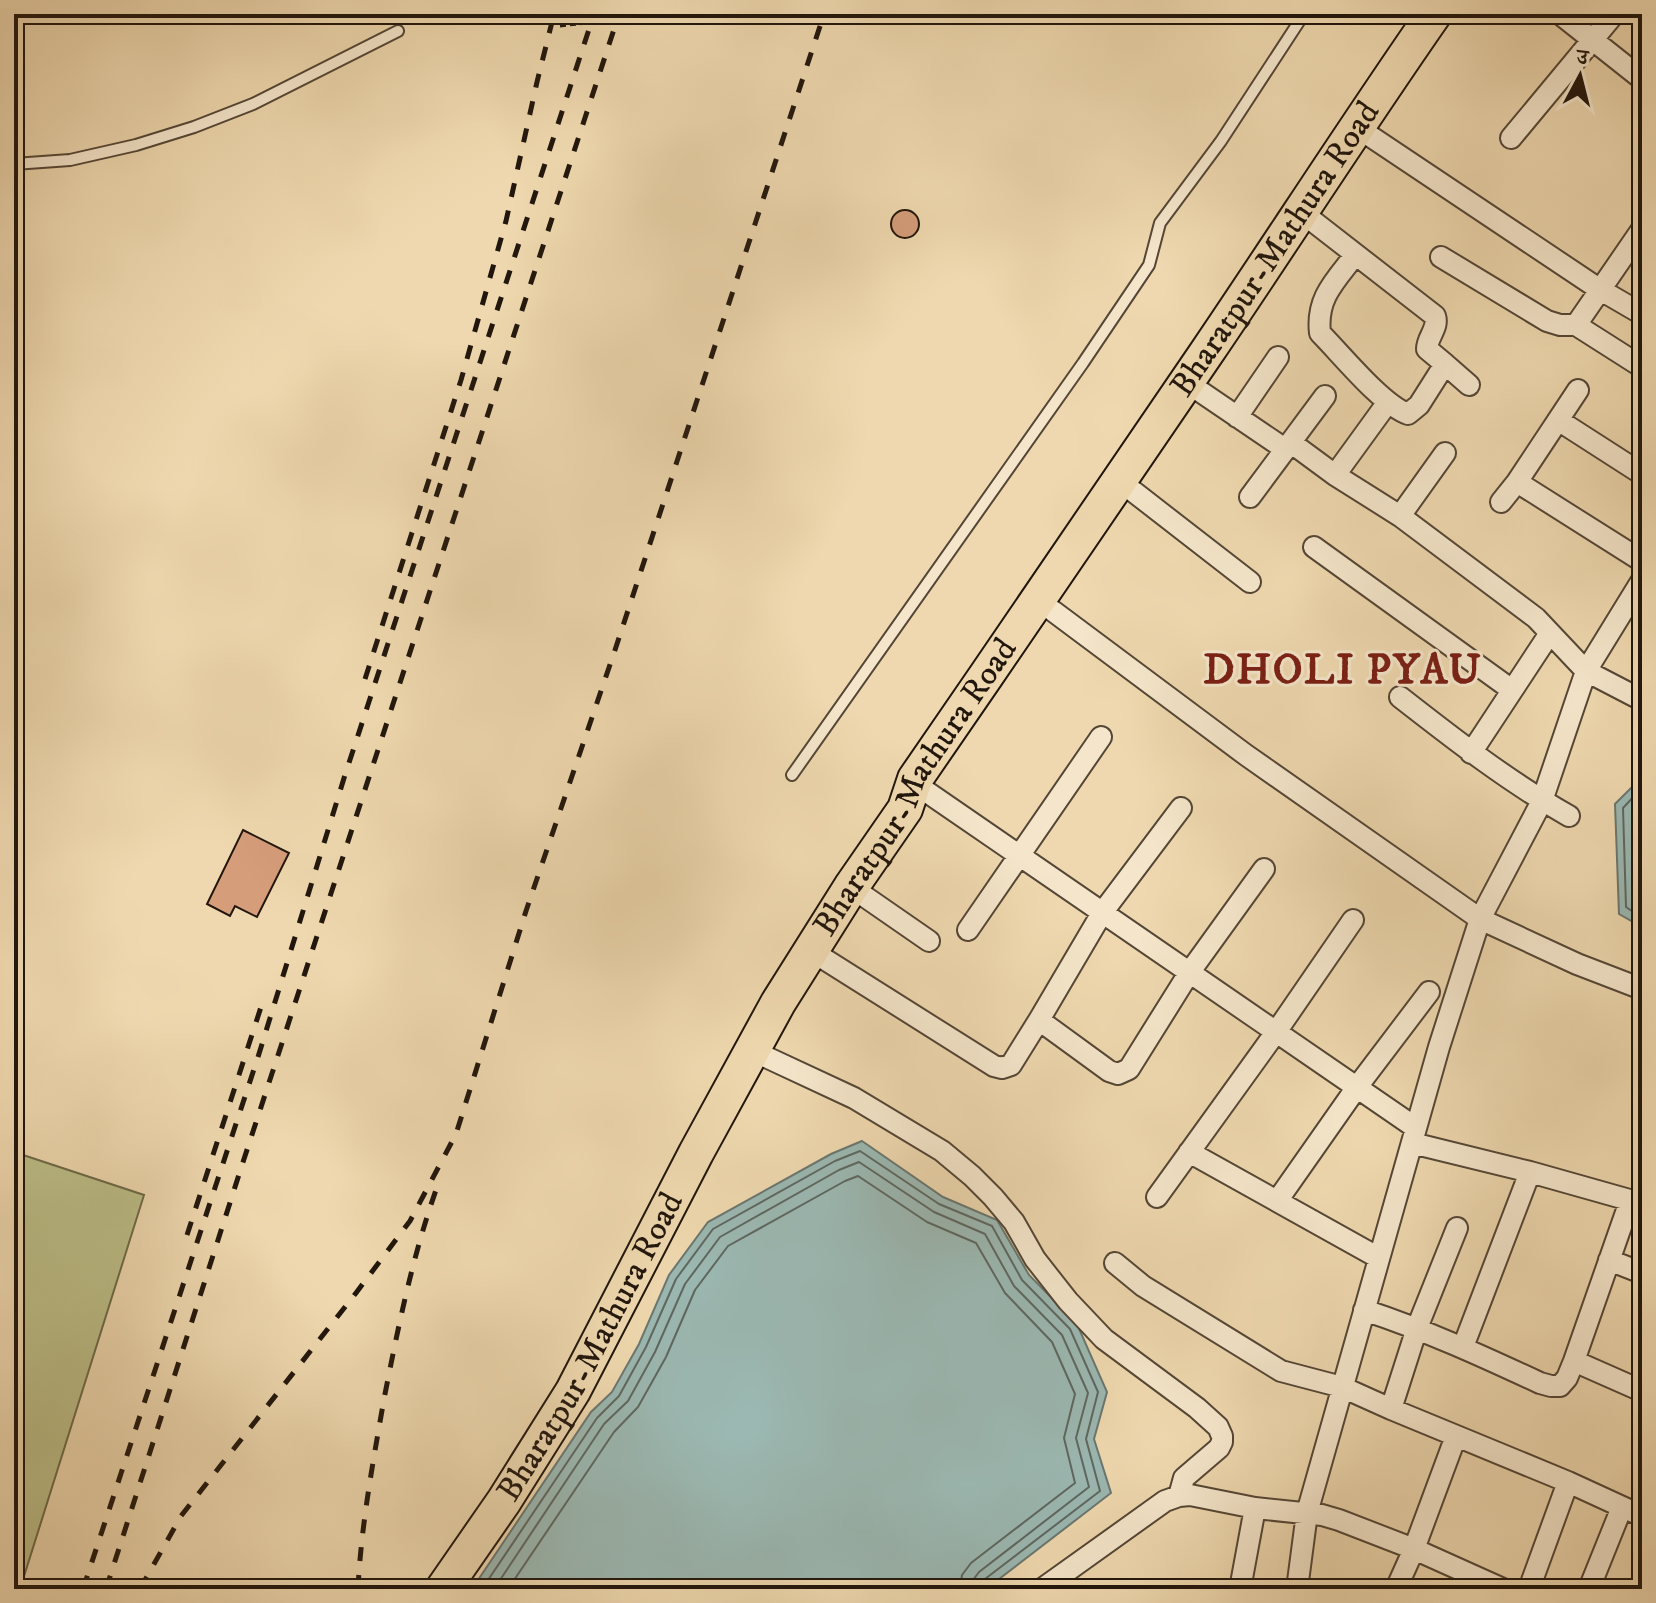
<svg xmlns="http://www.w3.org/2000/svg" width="1656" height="1603" viewBox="0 0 1656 1603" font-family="'IM FELL DW Pica','Noto Serif Devanagari',serif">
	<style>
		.green { fill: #bcbe88; stroke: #6e6a4a; stroke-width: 2 }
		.water { fill: #9bb8b2; stroke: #6a7770; stroke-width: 2 }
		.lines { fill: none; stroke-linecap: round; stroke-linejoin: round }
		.shore { stroke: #5e6760; stroke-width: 2 }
		.building { fill: #d69d7a; stroke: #21160d; stroke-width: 2 }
		.service-casing { stroke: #544636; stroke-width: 14 }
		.minor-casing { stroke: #544636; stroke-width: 24 }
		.trunk-casing { stroke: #21160d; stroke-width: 38 }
		.path { stroke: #21160d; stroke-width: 3; stroke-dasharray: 6 4; stroke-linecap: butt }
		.service { stroke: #f5e6cb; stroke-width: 10 }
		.minor { stroke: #f5e6cb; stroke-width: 20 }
		.trunk { stroke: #efd8af; stroke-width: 34 }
		.rail { stroke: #21160d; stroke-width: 5; stroke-dasharray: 14 14; stroke-linecap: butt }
		.labels { text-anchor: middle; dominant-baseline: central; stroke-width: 6; stroke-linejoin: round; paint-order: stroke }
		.street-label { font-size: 34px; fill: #21160d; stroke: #f5e6cb }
		.district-label { font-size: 42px; font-weight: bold; letter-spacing: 2px; fill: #7a1f14; stroke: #f5e6cb }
	</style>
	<rect width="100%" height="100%" fill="#efd8af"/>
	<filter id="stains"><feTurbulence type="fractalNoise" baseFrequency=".0025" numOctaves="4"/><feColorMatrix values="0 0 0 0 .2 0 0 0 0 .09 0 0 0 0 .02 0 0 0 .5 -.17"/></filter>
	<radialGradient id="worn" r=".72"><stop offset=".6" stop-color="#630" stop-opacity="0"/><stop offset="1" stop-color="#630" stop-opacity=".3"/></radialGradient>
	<path class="green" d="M14 1152 144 1195 20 1589H14Z"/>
	<path class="water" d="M1642 782V927L1619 914 1615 804 1633 786Z
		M862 1141 943 1197 997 1220 1029 1275 1077 1324 1107 1392 1094 1439 1111 1493 986 1589H472L591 1412 612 1392 639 1344 669 1275 708 1222 831 1154Z"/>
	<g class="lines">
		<path class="shore" d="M1642 791 1637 793 1623 808 1626 907 1642 918
			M1642 802 1634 812 1636 901 1642 906
			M482 1589 597 1418 619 1396 646 1347 676 1279 713 1229 835 1161 860 1151 939 1204 992 1226 1022 1280 1070 1329 1098 1392 1086 1439 1100 1491 985 1579 983 1583 982 1589
			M494 1589 604 1424 628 1401 655 1352 685 1284 720 1237 839 1170 859 1162 934 1212 985 1234 1014 1286 1062 1335 1088 1393 1076 1438 1089 1487 979 1572 973 1580 972 1589
			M508 1589 614 1432 638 1407 666 1357 695 1290 728 1246 845 1181 858 1176 927 1222 976 1243 1005 1293 1052 1342 1075 1394 1064 1438 1075 1483 971 1563 962 1575 960 1589"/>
	</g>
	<path class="building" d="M891 224a14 14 0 1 1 28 0a14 14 0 1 1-28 0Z
		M243 830 289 853 257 917 235 906 230 916 207 904Z"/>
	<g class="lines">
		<g class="service-casing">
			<path id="service" d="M14 164 70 160 136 145 194 127 253 104 398 31
				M792 775 1083 363 1149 265 1160 223 1221 141 1304 14"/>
		</g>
		<g class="minor-casing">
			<path id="minor" d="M1560 14 1642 79
				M1370 136 1599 289 1642 314
				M1511 138 1614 14
				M1314 222 1435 316C1439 328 1427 337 1427 349L1445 364
				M1355 255C1335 281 1316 298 1320 333 1341 354 1382 405 1408 414L1419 405 1445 364 1469 385
				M1441 257 1547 321 1560 325H1576L1642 229
				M1576 325 1642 367
				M1201 392 1279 445 1297 447 1335 475 1400 516 1536 618 1586 671 1638 698
				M1237 417 1278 357
				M1558 420 1642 474
				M1335 475 1388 402
				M1517 482 1642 561
				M1134 492 1250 582
				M1250 497 1325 396
				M1501 502 1517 482 1578 390
				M1400 516 1445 453
				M1314 547 1512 690
				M1053 611 1246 755 1480 919 1577 964 1642 989
				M1400 697C1455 740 1509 782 1569 816
				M1471 753 1550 633
				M927 792 1416 1128
				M851 887 929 941
				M968 930 1101 737
				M810 950 994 1066 1002 1068 1011 1065 1039 1020 1102 913 1181 808
				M1039 1020 1109 1071 1118 1074 1129 1069 1189 973 1264 869
				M751 1050 854 1098 942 1151 972 1176 993 1197 1014 1222 1035 1259 1068 1301 1104 1339 1197 1408 1218 1427 1222 1436V1442L1219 1448 1184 1478 1179 1496
				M1412 1143 1530 1172 1640 1203
				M1189 1152 1379 1258
				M1157 1197 1276 1032 1353 920
				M1277 1201 1357 1087 1429 992
				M1609 1260 1642 1273
				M1115 1263 1143 1286 1281 1371 1342 1387 1391 1409 1568 1482 1642 1516
				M1364 1310C1425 1330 1482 1356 1540 1383L1551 1386H1560L1567 1378 1574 1361 1630 1201
				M1463 1347 1530 1172
				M1574 1361 1642 1391
				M1391 1409 1417 1328 1457 1228
				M1042 1589 1165 1501 1179 1496 1190 1495 1255 1508 1322 1515 1339 1520 1414 1549 1503 1589
				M1240 1589 1255 1508
				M1297 1589 1307 1513 1439 1047 1480 919 1542 801 1586 671 1642 580
				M1396 1589 1414 1549 1456 1436
				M1529 1589 1568 1482
				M1589 1589 1622 1507"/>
		</g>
		<g class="trunk-casing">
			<g id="trunk">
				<path id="s1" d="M443 1589 504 1501 573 1391 696 1153 778 1003 851 887 905 809 915 779C1013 637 1110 494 1207 352 1283 240 1356 126 1434 14"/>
			</g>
		</g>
		<path class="path" d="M560 26 586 23"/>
		<use href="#service" class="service"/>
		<use href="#minor" class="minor"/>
		<use href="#trunk" class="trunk"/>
		<path class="rail" d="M365 679 461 380 506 221 537 82 554 14
			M187 1235 261 1007
			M83 1589 258 1057 345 775 594 14
			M106 1589 244 1159 619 14
			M140 1589 181 1516 356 1293 410 1221 456 1134 526 911 615 650 824 14
			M358 1589C361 1526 373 1462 384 1399 398 1328 412 1258 436 1190"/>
	</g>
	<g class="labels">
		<g class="street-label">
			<text stroke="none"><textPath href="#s1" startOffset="1580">Bharatpur-Mathura Road</textPath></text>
			<text stroke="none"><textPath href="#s1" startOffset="932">Bharatpur-Mathura Road</textPath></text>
			<text stroke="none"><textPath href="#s1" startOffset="284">Bharatpur-Mathura Road</textPath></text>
		</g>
		<g class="district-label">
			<text x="1343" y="671">DHOLI PYAU</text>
		</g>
	</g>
	<rect width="1656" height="1603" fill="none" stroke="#efd8af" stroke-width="48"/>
	<rect x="16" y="16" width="1624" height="1571" fill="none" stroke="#21160d" stroke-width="4"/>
	<rect x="24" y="24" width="1608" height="1555" fill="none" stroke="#21160d" stroke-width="2"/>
	<g transform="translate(1580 76) rotate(7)" stroke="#f5e6cb" stroke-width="6" paint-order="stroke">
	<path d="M0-6L14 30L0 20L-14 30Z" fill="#21160d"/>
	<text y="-12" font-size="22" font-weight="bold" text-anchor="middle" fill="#21160d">उ</text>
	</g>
	<rect width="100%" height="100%" filter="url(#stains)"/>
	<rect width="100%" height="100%" fill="url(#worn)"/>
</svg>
